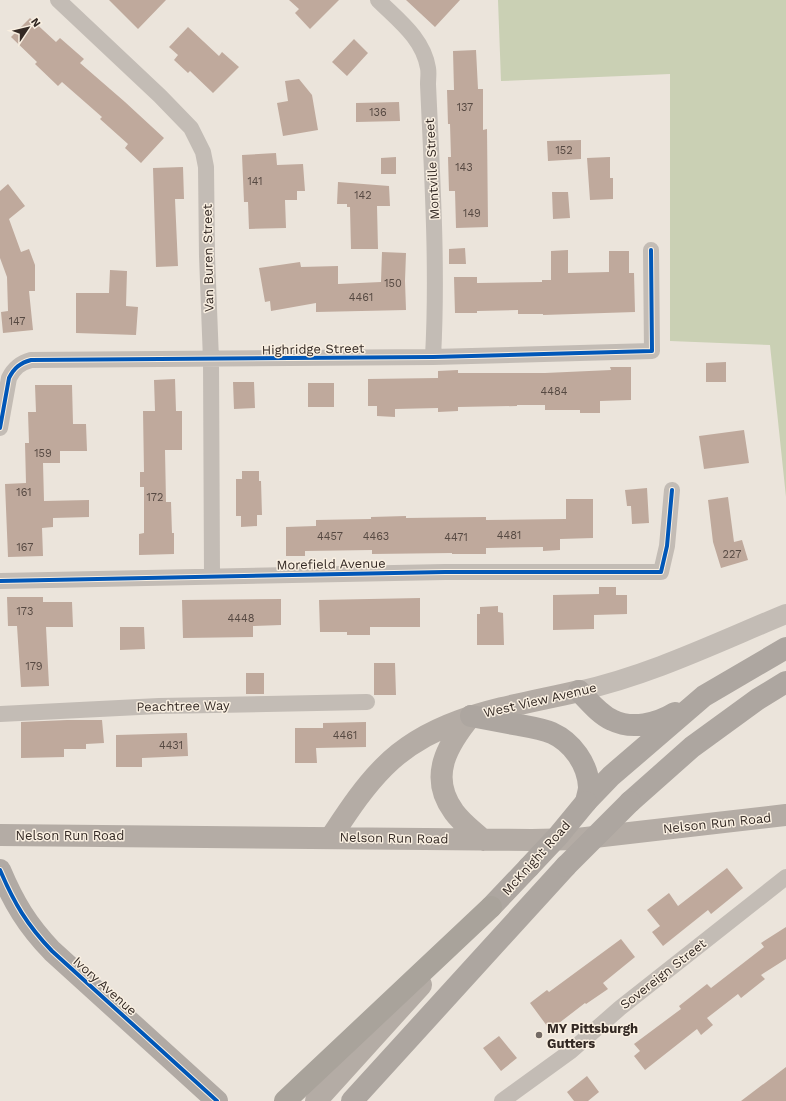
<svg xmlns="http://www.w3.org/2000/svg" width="786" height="1101" viewBox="0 0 786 1101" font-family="'Work Sans',sans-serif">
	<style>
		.green { fill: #cad0b4 }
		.building { fill: #bfa99c }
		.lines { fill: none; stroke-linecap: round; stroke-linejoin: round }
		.minor { stroke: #c3bcb5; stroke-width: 16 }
		.tertiary { stroke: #c3bcb5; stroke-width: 20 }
		.secondary { stroke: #b4aca5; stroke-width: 22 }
		.primary { stroke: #b1aaa4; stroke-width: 22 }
		.trunk { stroke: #ada6a0; stroke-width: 22 }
		.motorway { stroke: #a9a39b; stroke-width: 22 }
		.trunk-bridge { stroke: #ada6a0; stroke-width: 22 }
		.cycleway-casing { stroke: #f9efe1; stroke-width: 6 }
		.cycleway { stroke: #0057b8; stroke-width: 4 }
		.poi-dot { fill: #736a64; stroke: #f9efe1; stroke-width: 1.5 }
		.labels { text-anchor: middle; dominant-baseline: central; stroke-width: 3; stroke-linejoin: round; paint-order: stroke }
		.number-label { font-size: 11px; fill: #564942 }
		.street-label { font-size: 13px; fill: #332924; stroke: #f9efe1 }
		.poi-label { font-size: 13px; font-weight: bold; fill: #332924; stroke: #f9efe1; text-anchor: start }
	</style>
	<rect width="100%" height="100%" fill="#ebe4db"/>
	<path class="green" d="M498 0H786V497L770 345 670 341V74L501 81Z"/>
	<path class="building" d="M109 0H166L138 29Z
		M289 0H339L310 29 295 13 299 9Z
		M406 0H460L435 27Z
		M30 18 56 42 60 38 84 59 80 63 125 102 164 138 141 163 125 148 128 144 100 119 102 117 62 82 58 86 35 64 37 62 11 37Z
		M188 27 219 56 222 52 239 67 213 93 190 71 188 73 174 60 178 55 169 47Z
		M354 39 368 53 347 76 332 62Z
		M476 50 478 89H483V130L487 129 488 227 456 228 455 191H449L448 157H451L450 124H448L447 90H454L453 51Z
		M299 79 312 95 318 130 283 136 277 103 288 101 285 81Z
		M399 102 400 121 356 122V103Z
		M581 140V159L548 161 547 141Z
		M276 153 277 165 303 164 305 191H297V200H285L286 228 249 229 248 202H244L242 155Z
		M396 157V174H381V158Z
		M610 157V178H613V199L590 200 587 158Z
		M183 167 184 199H175L178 266 156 267 153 168Z
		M338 182 389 186 390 206H377L378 249H351L350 207H347V204H337Z
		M8 184 25 206 9 219 21 252 29 249 35 265V291H29L33 330 3 333 1 312 8 311 7 277 0 258V191Z
		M552 192H568L570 218 553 219Z
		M465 248 466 264H449V249Z
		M568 250V273L609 272V251H629V273H634L635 312 543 315V314H518V310L477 311V313H455L454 277H477V283L542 282V280H551V251Z
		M382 252 406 253 405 281 406 310 316 312V303L271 311 270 301 265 302 259 268 300 262 301 267 338 266V284L381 282Z
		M110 270 127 271 126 306 138 307 136 335 76 333V293H109Z
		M726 362V382H706V363Z
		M610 367H631V400L600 401V413H580V410H545V405H517V406L458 407V411L438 412V408L395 409V417L377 416V406H368V379L438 378V371L458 370V373H545L611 370Z
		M175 379 176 411H182V450H165L166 502H171L172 533H174V554L139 555V534L144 533V487H140V472H144L143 411H155L154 380Z
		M233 382H254L255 408 234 409Z
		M308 383H334V407H308Z
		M35 385H72L73 424H86L87 451H60V463H43L44 501 89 500V517L53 518V527L42 528 43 556 8 557 5 484 26 483 25 443H29L28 412H36Z
		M744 430 749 463 704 469 699 436Z
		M242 471H259V481H261L262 515H257V526L241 527V516H236V479H242Z
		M647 488 649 523 632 524 631 506H627L625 490Z
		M728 497 734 542 742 540 748 560 721 568 713 542 708 500Z
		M566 499H593V538L560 539V550L543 551V547L486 548V554H452V553L372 554V550L305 551V556H286V527L316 526V520L371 519V517L406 516V518L486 517V520L566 519Z
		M599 587H616V595H627V614L594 615V629L553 630V595L599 594Z
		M7 597H43V602H72L73 627H46L49 686 21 687 17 626H8Z
		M420 598V627H370V635H347V632H320L319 600Z
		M281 599V625L253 626V637L183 638 182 600Z
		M498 606V612L503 613 504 645H477V614H480V607Z
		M120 627H144L145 649 120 650Z
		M374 663H395L396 695H374Z
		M246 673H264V694H246Z
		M67 720H102L104 743 86 744V749H64V757L21 758V722Z
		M366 722V747L316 748 317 763H295V728H323V723Z
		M187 733 188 756 142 758V767H116V735Z
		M727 868 743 888 711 914 708 910 663 946 652 932 660 926 647 910 669 893 678 906Z
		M786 927V959L761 975 765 979 741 998 738 994 707 1018 713 1025 701 1035 697 1029 645 1070 634 1056 640 1051 634 1044 681 1009 679 1006 707 984 711 988 764 947 761 943Z
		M621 939 635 957 603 983 608 989 586 1004 585 1003 550 1030 530 1003 547 990 549 992Z
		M499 1036 517 1058 501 1071 483 1048Z
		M786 1067V1101H741Z
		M587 1076 599 1092 588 1101H574L567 1092Z"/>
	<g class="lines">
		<path class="minor" d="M58 0 160 96 191 128 203 152 206 167 207 256 211 360 212 576
			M378 0C398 20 423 38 428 68 429 73 428 79 428 84 432 175 438 266 433 357
			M0 428 9 378C14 368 20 363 31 360L433 357 652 351 651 250
			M0 581 445 572H661L667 546 672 490
			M0 714 159 706 367 702
			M502 1101 571 1051 620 1008 786 877"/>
		<path class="tertiary" d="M579 691C651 675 718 642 786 614"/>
		<path class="secondary" d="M471 716C447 745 428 777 454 812 462 823 473 831 483 840
			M0 835 532 840 577 839 786 815
			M331 837C347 813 363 788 384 767 435 715 511 707 579 691
			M316 1101 421 985"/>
		<path class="primary" d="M0 870C14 903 27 925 52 951L217 1101"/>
		<path class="trunk" d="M579 691C589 701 599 714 612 720 632 730 657 724 675 713
			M471 716C487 719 503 722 519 725 530 727 542 729 552 733 572 742 588 764 589 787 589 791 587 797 586 802
			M586 802 611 776 704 696 786 648
			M630 802 692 747 758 699 786 682
			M491 907 529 867
			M352 1101 566 866"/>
		<path class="motorway" d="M285 1101 491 907"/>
		<path class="trunk-bridge" d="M566 866 630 802
			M529 867 558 836 586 802"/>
		<g class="cycleway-casing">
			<path id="cycleway" d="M0 428 9 378C14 368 20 363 31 360L433 357 652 351 651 250
				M0 581 445 572H661L667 546 672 490
				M0 870C14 903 27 925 52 951L217 1101"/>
		</g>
		<use href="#cycleway" class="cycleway"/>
	</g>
	<circle class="poi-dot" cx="539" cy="1035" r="4"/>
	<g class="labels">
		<g class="number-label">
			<text x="465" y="107">137</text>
			<text x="378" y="112">136</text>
			<text x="564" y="150">152</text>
			<text x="464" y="167">143</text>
			<text x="255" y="181">141</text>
			<text x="363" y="195">142</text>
			<text x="472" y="213">149</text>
			<text x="393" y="283">150</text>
			<text x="361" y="297">4461</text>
			<text x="17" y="321">147</text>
			<text x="554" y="391">4484</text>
			<text x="43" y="453">159</text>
			<text x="24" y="492">161</text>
			<text x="155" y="497">172</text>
			<text x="509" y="535">4481</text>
			<text x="330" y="536">4457</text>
			<text x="376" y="536">4463</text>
			<text x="456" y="537">4471</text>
			<text x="25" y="547">167</text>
			<text x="732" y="554">227</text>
			<text x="25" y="611">173</text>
			<text x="241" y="618">4448</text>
			<text x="34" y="666">179</text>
			<text x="345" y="735">4461</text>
			<text x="171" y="745">4431</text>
		</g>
		<g class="street-label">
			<text transform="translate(432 169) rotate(-93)">Montville Street</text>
			<text transform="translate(208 258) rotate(-91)">Van Buren Street</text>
			<text transform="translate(313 349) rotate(-1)">Highridge Street</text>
			<text transform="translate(331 564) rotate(-1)">Morefield Avenue</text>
			<text transform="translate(540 700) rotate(-13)">West View Avenue</text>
			<text transform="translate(183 706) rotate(-1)">Peachtree Way</text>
			<text transform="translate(717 823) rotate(-6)">Nelson Run Road</text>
			<text x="70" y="835">Nelson Run Road</text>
			<text transform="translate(394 838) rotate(1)">Nelson Run Road</text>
			<text transform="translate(536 858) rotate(-48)">McKnight Road</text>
			<text transform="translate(663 974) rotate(-38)">Sovereign Street</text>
			<text transform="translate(105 986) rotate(42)">Ivory Avenue</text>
		</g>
		<g class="poi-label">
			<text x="547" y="1028">MY Pittsburgh<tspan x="547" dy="15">Gutters</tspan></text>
		</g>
	</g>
	<g transform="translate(28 28) rotate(55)" stroke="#f9efe1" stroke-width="3" paint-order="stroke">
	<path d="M0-3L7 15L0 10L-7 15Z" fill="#332924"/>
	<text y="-6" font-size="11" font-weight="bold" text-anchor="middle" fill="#332924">N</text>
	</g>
</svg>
